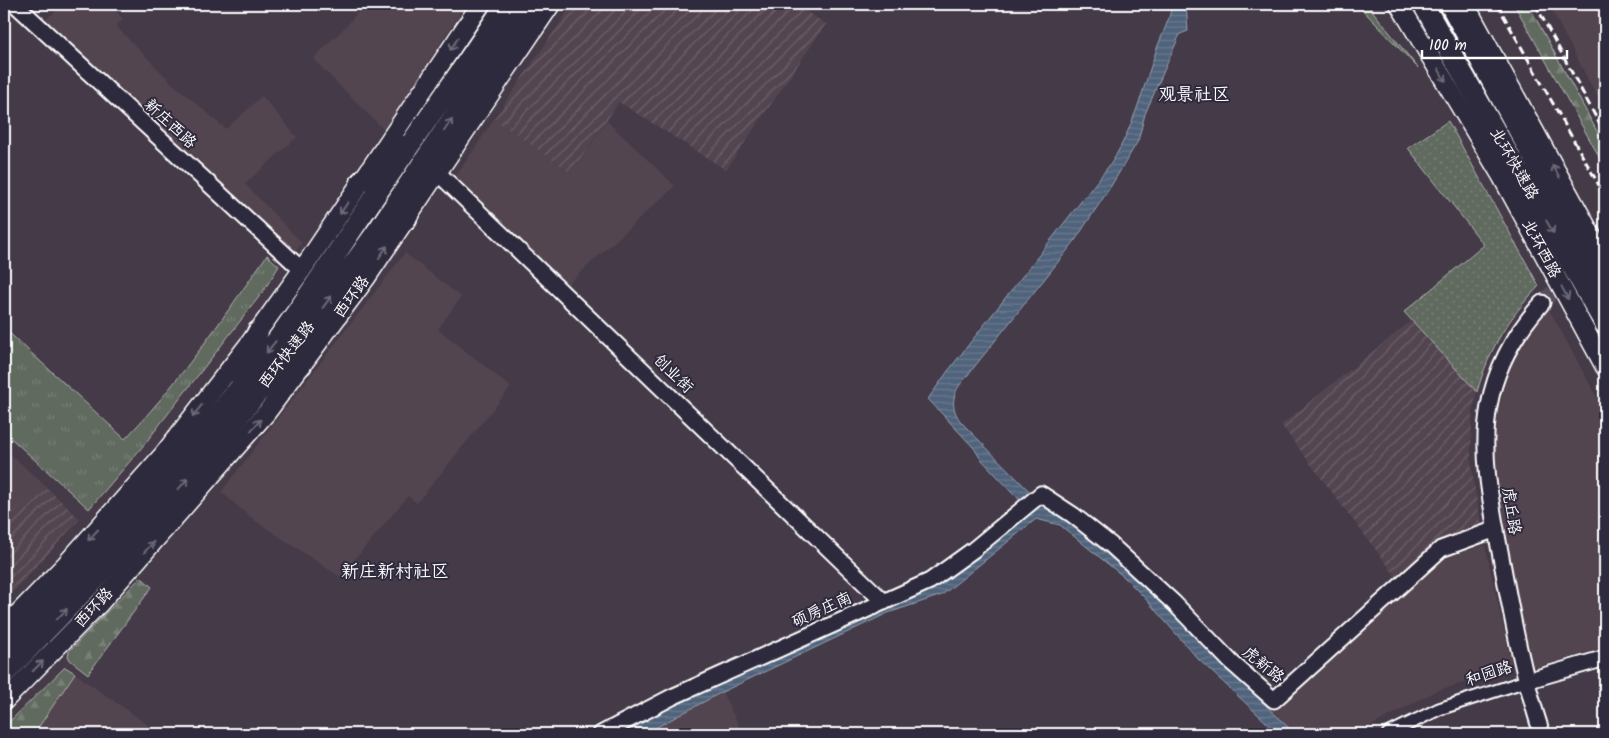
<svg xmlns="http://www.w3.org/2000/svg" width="1609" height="738" viewBox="0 0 1609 738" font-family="Kalam,'LXGW WenKai TC',sans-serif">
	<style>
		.built { fill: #534550 }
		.industrial { fill: url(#industrial-furrows) }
		.grass { fill: url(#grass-dots); stroke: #b0b4af }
		.forest { fill: url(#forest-firs); stroke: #b0b4af }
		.park { fill: url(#park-tufts); stroke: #b0b4af }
		.water { fill: url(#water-rules); stroke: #96a1b0 }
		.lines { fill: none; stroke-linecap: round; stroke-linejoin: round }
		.secondary-tunnel { stroke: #574e5a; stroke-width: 15; stroke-dasharray: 15 8; stroke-linecap: butt }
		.street-casing { stroke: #fff; stroke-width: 15 }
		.secondary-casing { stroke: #fff; stroke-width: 19 }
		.primary-casing { stroke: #fff; stroke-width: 21 }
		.highway-casing { stroke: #fff; stroke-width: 24 }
		.street { stroke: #2f2a3d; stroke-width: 11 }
		.secondary { stroke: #2f2a3d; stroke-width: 15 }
		.primary { stroke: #2f2a3d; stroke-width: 18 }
		.highway { stroke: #2f2a3d; stroke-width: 20 }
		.rail { stroke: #fff; stroke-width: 3; stroke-dasharray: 8 4; stroke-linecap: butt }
		.oneway { stroke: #6d6a77 }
		.labels { text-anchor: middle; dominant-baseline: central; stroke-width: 4; stroke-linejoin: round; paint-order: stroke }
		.street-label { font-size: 16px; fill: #fff; stroke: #2f2a3d }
		.neighbourhood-label { font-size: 18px; fill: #fff; stroke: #2f2a3d }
	</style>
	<defs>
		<pattern id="industrial-furrows" width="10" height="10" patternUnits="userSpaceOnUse" patternTransform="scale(1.25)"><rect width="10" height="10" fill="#534550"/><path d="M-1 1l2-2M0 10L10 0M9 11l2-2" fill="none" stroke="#6d616a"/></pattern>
		<pattern id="grass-dots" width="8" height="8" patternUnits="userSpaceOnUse" patternTransform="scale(1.25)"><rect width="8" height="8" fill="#606a5f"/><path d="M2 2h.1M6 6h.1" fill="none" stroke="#788077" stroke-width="1.8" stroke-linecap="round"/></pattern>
		<pattern id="forest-firs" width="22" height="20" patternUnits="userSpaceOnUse" patternTransform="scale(1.25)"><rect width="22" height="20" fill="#606a5f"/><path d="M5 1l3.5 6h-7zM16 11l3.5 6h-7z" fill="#788077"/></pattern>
		<pattern id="park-tufts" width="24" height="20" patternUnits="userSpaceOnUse" patternTransform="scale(1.25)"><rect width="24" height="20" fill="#606a5f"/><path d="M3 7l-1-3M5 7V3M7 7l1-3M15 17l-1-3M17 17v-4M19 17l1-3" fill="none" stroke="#788077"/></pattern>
		<pattern id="water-rules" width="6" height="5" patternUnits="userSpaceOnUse" patternTransform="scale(1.25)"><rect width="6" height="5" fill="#50637b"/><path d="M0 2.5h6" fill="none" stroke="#6a7a8f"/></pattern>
	</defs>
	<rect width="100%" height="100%" fill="#443a48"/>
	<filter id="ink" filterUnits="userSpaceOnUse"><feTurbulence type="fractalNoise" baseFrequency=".02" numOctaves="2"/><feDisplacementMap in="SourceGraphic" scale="10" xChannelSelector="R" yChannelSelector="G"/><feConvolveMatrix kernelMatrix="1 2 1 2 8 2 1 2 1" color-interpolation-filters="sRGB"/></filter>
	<g filter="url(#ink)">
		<path class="built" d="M65 4H110L123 19 116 26 171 82 226 129 262 96 297 137 245 184 302 243 294 253 45 20Z
			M365 4H466L384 130 313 59 346 26Z
			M1549 4H1605V111L1564 34Z
			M494 119 571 173 607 121 675 186 568 284 455 178Z
			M405 253 461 297 438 329 511 387 417 503 408 496 340 577 254 520 221 492Z
			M1549 309 1605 412V647L1534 668 1515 590 1499 489 1495 446 1498 414 1509 367 1526 337Z
			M4 448 43 484 4 521Z
			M1485 545 1511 662 1504 671 1436 691 1356 734H1295L1269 707 1435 564 1448 557Z
			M75 673 84 680 161 734H34Z
			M722 692 743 734H644Z
			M831 726 837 734H808Z"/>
		<path class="industrial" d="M573 4H794L826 24 726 170 619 102 571 173 494 119Z
			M1411 321 1477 392 1472 414 1471 460 1474 484 1482 529 1438 542 1397 578 1281 425Z
			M43 484 80 519 4 602V521Z"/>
		<path class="grass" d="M1448 121 1539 286C1507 320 1490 347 1477 392L1404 312 1484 245 1408 148Z"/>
		<path class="forest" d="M1357 4H1367L1418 68Z
			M1514 4H1528L1605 146V167Z
			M141 577 152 587 88 674 70 660 68 656 69 651Z
			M65 667 75 673 34 734H4V727Z"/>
		<path class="park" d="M267 255 279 266 262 293 143 446 89 509 4 432V328L125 439C179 383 223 318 267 255Z"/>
		<path class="water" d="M1172 4H1186L1188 31 1180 34 1145 114 1138 141 1111 186 1074 242 959 386C951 399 952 410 961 422L1041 503 1052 508 1141 583 1295 734H1279L1198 659 1144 597 1124 577 1060 525 1036 519 942 595 888 613 722 692 644 734H613L644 716 935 584 1029 510 980 458 974 448 928 399 948 371 1112 162C1133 128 1143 89 1156 51 1161 36 1170 20 1172 4Z"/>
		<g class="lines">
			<path class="secondary-tunnel" d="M1542 303 1559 286 1583 265"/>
			<g class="street-casing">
				<path id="street" d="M1388 734 1439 709 1526 681"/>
			</g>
			<g class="secondary-casing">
				<path id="secondary" d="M15 4 302 270
					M437 172 884 602
					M1542 303C1515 333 1496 366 1489 406 1480 455 1492 508 1501 557 1512 617 1523 676 1542 734
					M1526 681 1605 658
					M601 734 672 697 930 581 973 550 1041 494 1073 515 1111 545 1174 603 1231 662 1274 700 1441 549 1496 529"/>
			</g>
			<g class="primary-casing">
				<path id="primary" d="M1399 4 1502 177 1605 367
					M1465 4 1605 260
					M4 628 66 564 163 455 249 344 302 270 481 4
					M4 701 98 605 267 412 366 278 551 4"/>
			</g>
			<g class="highway-casing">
				<path id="highway" d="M1423 4 1605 324
					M1450 4 1605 289
					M361 182 399 145
					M406 219 420 183
					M239 375 258 332
					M271 389 301 365
					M4 648C99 552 191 452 274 344 305 302 333 258 362 215 410 144 459 75 506 4
					M4 674 139 534 189 477 286 358 380 227 529 4"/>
			</g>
			<use href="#street" class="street"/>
			<use href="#secondary" class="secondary"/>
			<use href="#primary" class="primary"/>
			<use href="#highway" class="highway"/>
			<path class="rail" d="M1497 4 1605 196
				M1535 4 1605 134"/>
		</g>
		<defs><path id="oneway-shaft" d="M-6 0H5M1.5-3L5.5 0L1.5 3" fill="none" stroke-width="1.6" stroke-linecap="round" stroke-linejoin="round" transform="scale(1.25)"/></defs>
		<g class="oneway">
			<use href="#oneway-shaft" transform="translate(454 44) rotate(123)"/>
			<use href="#oneway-shaft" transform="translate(1442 75) rotate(60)"/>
			<use href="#oneway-shaft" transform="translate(448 125) rotate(-56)"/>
			<use href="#oneway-shaft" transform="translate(1556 171) rotate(-119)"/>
			<use href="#oneway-shaft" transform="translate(344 208) rotate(124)"/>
			<use href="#oneway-shaft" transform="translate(1550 227) rotate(60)"/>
			<use href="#oneway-shaft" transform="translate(383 252) rotate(-56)"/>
			<use href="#oneway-shaft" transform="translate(1565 293) rotate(62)"/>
			<use href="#oneway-shaft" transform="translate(327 302) rotate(-54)"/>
			<use href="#oneway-shaft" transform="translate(271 347) rotate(128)"/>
			<use href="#oneway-shaft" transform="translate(197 411) rotate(128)"/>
			<use href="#oneway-shaft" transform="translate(256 425) rotate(-49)"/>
			<use href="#oneway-shaft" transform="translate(183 484) rotate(-49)"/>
			<use href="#oneway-shaft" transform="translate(93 535) rotate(133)"/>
			<use href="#oneway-shaft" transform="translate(149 547) rotate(-48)"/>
			<use href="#oneway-shaft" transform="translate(62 614) rotate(-46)"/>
			<use href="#oneway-shaft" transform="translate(38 666) rotate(-45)"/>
		</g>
	</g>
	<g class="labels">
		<g class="street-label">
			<text transform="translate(170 124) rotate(43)">新庄西路</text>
			<text transform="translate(1514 164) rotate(60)">北环快速路</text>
			<text transform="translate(1541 249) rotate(62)">北环西路</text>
			<text transform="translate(352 297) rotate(-54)">西环路</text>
			<text transform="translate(287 355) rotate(-52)">西环快速路</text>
			<text transform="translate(673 374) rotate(44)">创业街</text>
			<text transform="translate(1511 511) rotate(81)">虎丘路</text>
			<text transform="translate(94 608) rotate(-47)">西环路</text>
			<text transform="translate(822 610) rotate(-24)">硕房庄南</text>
			<text transform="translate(1263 665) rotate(39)">虎新路</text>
			<text transform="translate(1489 674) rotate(-18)">和园路</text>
		</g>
		<g class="neighbourhood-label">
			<text x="1194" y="95">观景社区</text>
			<text x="395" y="572">新庄新村社区</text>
		</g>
	</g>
	<rect width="1609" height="738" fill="none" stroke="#2f2a3d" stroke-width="20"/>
	<rect x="10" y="10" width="1589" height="718" fill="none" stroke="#fff" stroke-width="2" filter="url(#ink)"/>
	<path d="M1422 50v8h145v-8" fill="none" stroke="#ffffff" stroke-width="2.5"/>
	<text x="1429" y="50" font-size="15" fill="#ffffff" stroke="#2f2a3d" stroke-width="4" paint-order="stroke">100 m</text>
</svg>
